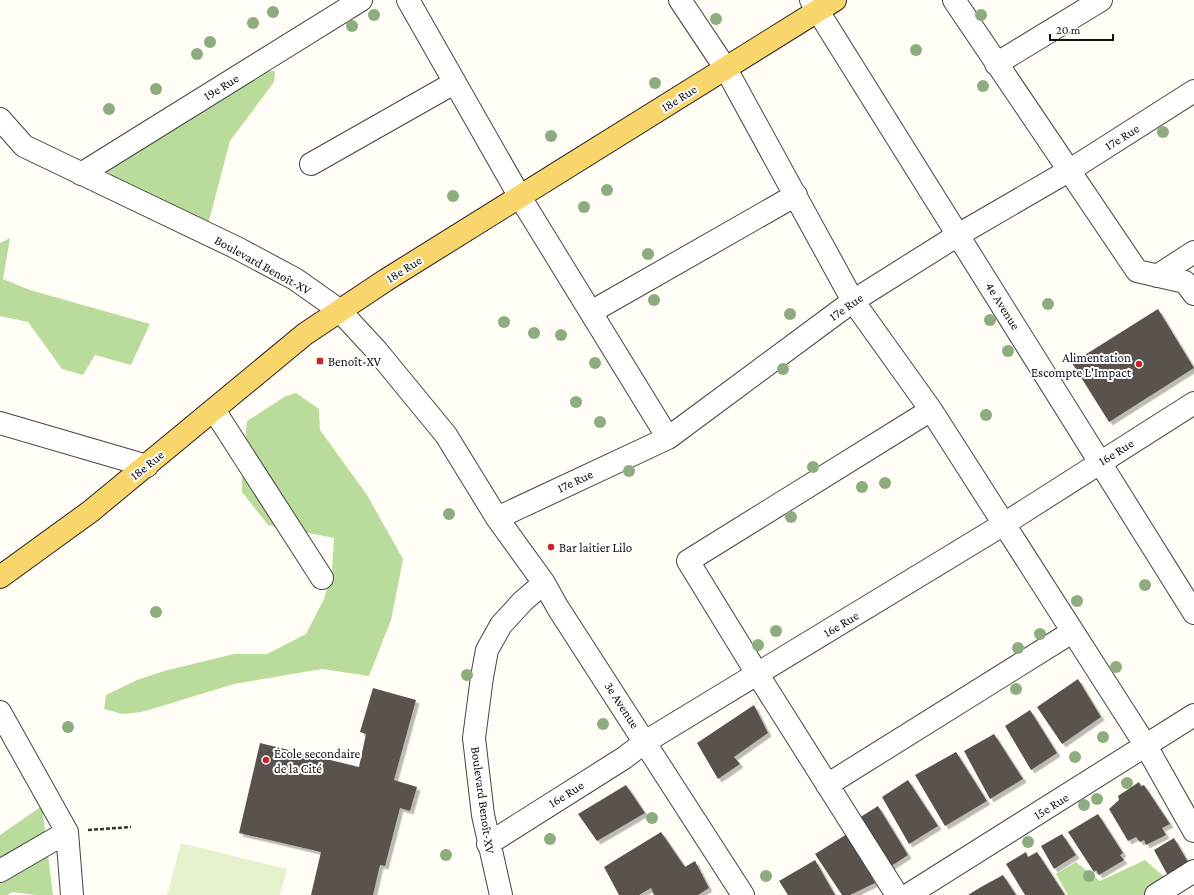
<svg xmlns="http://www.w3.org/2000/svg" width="1194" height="895" viewBox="0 0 1194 895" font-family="'Crimson Pro',serif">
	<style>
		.forest { fill: #b9dc9c }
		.pitch { fill: #e6f2cf }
		.building { fill: #5a524d; filter: url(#shadow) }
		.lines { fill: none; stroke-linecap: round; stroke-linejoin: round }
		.minor-casing { stroke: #444; stroke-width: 24 }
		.major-casing { stroke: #222; stroke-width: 24 }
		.path { stroke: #333; stroke-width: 2.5; stroke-dasharray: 4 2; stroke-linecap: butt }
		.minor { stroke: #fff; stroke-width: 22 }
		.major { stroke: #f9d66b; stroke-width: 22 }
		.tree { fill: #8dad7f }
		.poi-dot { fill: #c4262e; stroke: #fff; stroke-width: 1.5 }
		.labels { text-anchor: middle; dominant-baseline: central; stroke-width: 4; stroke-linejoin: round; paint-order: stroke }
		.street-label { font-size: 13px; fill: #111; stroke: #fff }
		.poi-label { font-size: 13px; fill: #111; stroke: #fff; text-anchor: start }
	</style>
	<defs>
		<filter id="shadow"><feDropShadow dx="3.5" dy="3.5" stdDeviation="0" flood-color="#0004"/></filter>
	</defs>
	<rect width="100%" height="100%" fill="#fffdf5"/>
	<path class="forest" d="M257 71H275L274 82 230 141 206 232 138 194 106 171Z
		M10 238 3 279 30 290 150 324 131 365 95 355 83 375 62 369 28 322 0 316V243Z
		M296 393 319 409 320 430 367 495 403 559 391 620 369 676 322 669 234 684 142 712 122 714 104 709 106 695 137 680 164 671 234 654H267L306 634 324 599 332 571 334 538 268 525 242 492V467L247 421 286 396Z
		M42 806 53 895H36L12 892 8 895H0V835Z
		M1145 860 1161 874 1180 895H1068L1056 874 1076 862 1100 881Z"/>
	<path class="pitch" d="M181 843 287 869 280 895H167Z"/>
	<path class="building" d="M1158 309 1194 368 1109 422 1072 363Z
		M1078 679 1101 717 1062 744 1037 707Z
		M373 688 416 700 394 780 417 787 410 811 400 808 385 866 380 865 373 895H311L321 852 239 833 260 743 359 767 366 734 360 732Z
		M754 705 768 733 734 757 740 764 718 779 697 743Z
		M1030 710 1057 753 1031 770 1005 726Z
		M994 734 1023 779 990 799 964 751Z
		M956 752 987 801 945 826 915 775Z
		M908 780 938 826 909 844 882 797Z
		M1139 782 1141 786 1144 785 1170 824 1162 828 1166 835 1146 845 1144 840 1140 842 1136 837 1128 841 1109 809 1119 800 1118 796Z
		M626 785 645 813 597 841 578 814Z
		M878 806 908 855 885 870 854 821Z
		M1098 814 1123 853 1120 855 1124 860 1099 875 1096 870 1094 872 1068 832Z
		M661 832 685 867 695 861 709 888 698 895H654L651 888 639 895H619L604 867Z
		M847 834 875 883 850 895H842L815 854Z
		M1062 834 1076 855 1054 869 1041 846Z
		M1174 838 1188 862 1167 874 1154 850Z
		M1026 852 1028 857 1037 852 1065 895H1025L1006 864Z
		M815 860 835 895H788L779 881Z
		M1003 875 1016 895H968L981 887Z"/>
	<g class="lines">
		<g class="minor-casing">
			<path id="minor" d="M408 0 520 197 668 438
				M680 0 726 69 853 301 931 410 1146 746 1194 831
				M811 0 1194 613
				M954 0 1137 271 1185 282 1194 294
				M996 64 1101 0
				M0 119 24 146 237 248 295 279 339 310 377 351 446 435 497 518 544 583 558 608 743 895
				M311 164 454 83
				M81 174 361 0
				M1157 276 1194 252
				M591 312 796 195
				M214 410 322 578
				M0 423 147 466
				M497 518 668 438 853 301 958 235 1070 170 1194 91
				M0 712 67 832 72 895
				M827 785 1072 632
				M488 844 624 758 645 742 1004 524 1194 403
				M0 871 67 832
				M501 895 483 815 474 738 482 677 487 650 501 625 523 601 544 583
				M897 895 758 675 688 561 931 410
				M908 895 1194 715
				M1156 895 1194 871"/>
		</g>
		<g class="major-casing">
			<path id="major" d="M0 577 91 511 305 334 386 280 835 0"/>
		</g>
		<path class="path" d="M88 830 131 827"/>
		<use href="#minor" class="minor"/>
		<use href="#major" class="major"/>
	</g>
	<g class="tree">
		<circle cx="273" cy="12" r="6"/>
		<circle cx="374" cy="15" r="6"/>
		<circle cx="981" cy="15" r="6"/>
		<circle cx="716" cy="19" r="6"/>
		<circle cx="253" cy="23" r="6"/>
		<circle cx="352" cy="26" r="6"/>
		<circle cx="210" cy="42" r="6"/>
		<circle cx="916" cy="50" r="6"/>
		<circle cx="197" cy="54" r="6"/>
		<circle cx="655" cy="83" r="6"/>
		<circle cx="983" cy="86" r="6"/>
		<circle cx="156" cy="89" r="6"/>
		<circle cx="109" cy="109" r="6"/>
		<circle cx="1163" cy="132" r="6"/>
		<circle cx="551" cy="136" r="6"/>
		<circle cx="607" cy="190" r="6"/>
		<circle cx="453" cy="196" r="6"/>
		<circle cx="584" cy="207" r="6"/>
		<circle cx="648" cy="254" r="6"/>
		<circle cx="654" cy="300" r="6"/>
		<circle cx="1048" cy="304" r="6"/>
		<circle cx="790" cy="314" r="6"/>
		<circle cx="990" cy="320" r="6"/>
		<circle cx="504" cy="322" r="6"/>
		<circle cx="534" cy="333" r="6"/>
		<circle cx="561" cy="335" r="6"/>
		<circle cx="1008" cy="351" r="6"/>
		<circle cx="595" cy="363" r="6"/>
		<circle cx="783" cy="369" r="6"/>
		<circle cx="576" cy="402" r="6"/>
		<circle cx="986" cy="415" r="6"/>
		<circle cx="600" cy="422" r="6"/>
		<circle cx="813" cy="467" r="6"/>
		<circle cx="629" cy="471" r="6"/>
		<circle cx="885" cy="483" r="6"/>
		<circle cx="862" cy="487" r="6"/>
		<circle cx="449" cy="514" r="6"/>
		<circle cx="791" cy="517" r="6"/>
		<circle cx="1145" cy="585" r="6"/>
		<circle cx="1077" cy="601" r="6"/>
		<circle cx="156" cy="612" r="6"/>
		<circle cx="776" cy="631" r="6"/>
		<circle cx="1040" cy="634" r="6"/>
		<circle cx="758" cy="645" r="6"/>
		<circle cx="1018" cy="648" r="6"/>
		<circle cx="1116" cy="667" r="6"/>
		<circle cx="467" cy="675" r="6"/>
		<circle cx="1016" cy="689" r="6"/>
		<circle cx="603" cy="724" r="6"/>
		<circle cx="68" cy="727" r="6"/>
		<circle cx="1103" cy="737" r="6"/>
		<circle cx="1075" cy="757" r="6"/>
		<circle cx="1127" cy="783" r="6"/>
		<circle cx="1097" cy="799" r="6"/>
		<circle cx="1084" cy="805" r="6"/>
		<circle cx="652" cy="818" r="6"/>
		<circle cx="550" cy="839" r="6"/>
		<circle cx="1028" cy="842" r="6"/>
		<circle cx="446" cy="855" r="6"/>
		<circle cx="766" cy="876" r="6"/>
		<circle cx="1089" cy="876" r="6"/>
	</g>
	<g class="poi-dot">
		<rect x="316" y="357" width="8" height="8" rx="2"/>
		<circle cx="1139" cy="364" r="4"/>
		<circle cx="551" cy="547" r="4"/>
		<circle cx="266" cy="760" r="4"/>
	</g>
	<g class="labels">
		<g class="street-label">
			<text transform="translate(221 87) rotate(-32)">19e Rue</text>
			<text transform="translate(679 98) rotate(-32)">18e Rue</text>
			<text transform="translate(1122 137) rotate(-32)">17e Rue</text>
			<text transform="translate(263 265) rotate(29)">Boulevard Benoît-XV</text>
			<text transform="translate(404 269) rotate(-32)">18e Rue</text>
			<text transform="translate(1003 306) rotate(58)">4e Avenue</text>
			<text transform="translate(846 307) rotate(-35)">17e Rue</text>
			<text transform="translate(1116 452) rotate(-32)">16e Rue</text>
			<text transform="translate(147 465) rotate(-39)">18e Rue</text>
			<text transform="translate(575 481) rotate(-25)">17e Rue</text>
			<text transform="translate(841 624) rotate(-31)">16e Rue</text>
			<text transform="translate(622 705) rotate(57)">3e Avenue</text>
			<text transform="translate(566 794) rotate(-32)">16e Rue</text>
			<text transform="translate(483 800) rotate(82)">Boulevard Benoît-XV</text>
			<text transform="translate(1051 806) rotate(-32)">15e Rue</text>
		</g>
		<g class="poi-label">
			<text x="1131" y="357" text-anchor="end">Alimentation<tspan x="1131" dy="15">Escompte L'Impact</tspan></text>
			<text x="328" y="361">Benoît-XV</text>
			<text x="559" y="547">Bar laitier Lilo</text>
			<text x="274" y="753">École secondaire<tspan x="274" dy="15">de la Cité</tspan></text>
		</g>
	</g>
	<path d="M1050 34v6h63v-6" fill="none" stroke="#111111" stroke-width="2"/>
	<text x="1056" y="34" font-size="12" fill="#111111" stroke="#ffffff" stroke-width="3" paint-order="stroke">20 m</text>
</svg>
